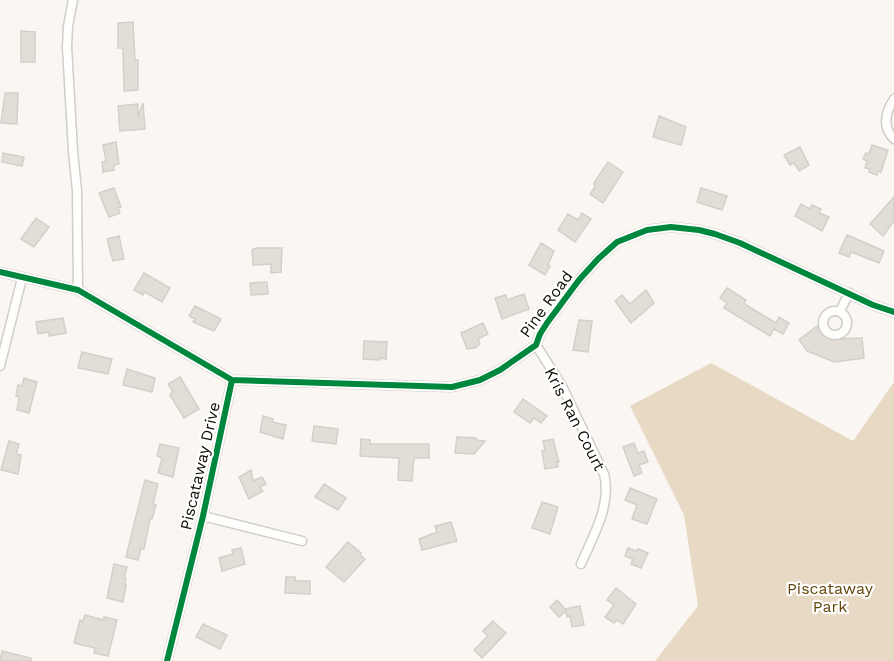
<svg xmlns="http://www.w3.org/2000/svg" width="894" height="661" viewBox="0 0 894 661" font-family="'Work Sans',sans-serif">
	<style>
		.green { fill: #e8d9c4 }
		.building { fill: #e3ddd7; stroke: #d4cfca; stroke-width: 1.5 }
		.lines { fill: none; stroke-linecap: round; stroke-linejoin: round }
		.street-casing { stroke: #d1cdc7; stroke-width: 11 }
		.street { stroke: #fefefd; stroke-width: 8 }
		.cycleway-casing { stroke: #fff; stroke-width: 10 }
		.cycleway { stroke: #00873e; stroke-width: 6 }
		.labels { text-anchor: middle; dominant-baseline: central; stroke-width: 4.5; stroke-linejoin: round; paint-order: stroke }
		.street-label { font-size: 16px; fill: #130e07; stroke: #fff }
		.park-label { font-size: 16px; fill: #64450b; stroke: #fff }
	</style>
	<rect width="100%" height="100%" fill="#faf7f2"/>
	<path class="green" d="M711 363 853 441 894 382V661H655L698 606 684 515 630 406Z"/>
	<path class="building" d="M133 22 135 60H138V90L124 91 123 48H118V23Z
		M21 31 35 32V62H21Z
		M5 93H18L17 124 1 123Z
		M143 103 145 129 120 131 118 106 138 104V117Z
		M659 116 686 127 681 145 653 137Z
		M116 142 119 164 114 165V170L103 172 102 162 106 161 103 145Z
		M872 145 888 150 881 172 878 171 877 175 869 172 870 169 865 168 867 161 863 159 866 153 869 154Z
		M800 147 809 165 799 171 794 163 790 165 784 155Z
		M3 153 24 157 22 166 2 162Z
		M608 162 623 172 603 203 590 194 595 187 594 183Z
		M114 188 121 207 118 208 120 213 109 217 99 193Z
		M701 188 727 196 722 210 697 202Z
		M894 197V221L883 236 870 224Z
		M801 204 810 209 812 205 821 209 819 213 829 217 822 231 795 216Z
		M582 213 591 219 575 242 558 230 568 214 578 220Z
		M36 218 49 227 34 247 21 239Z
		M847 235 884 251 879 263 851 252 849 257 839 253Z
		M119 236 124 259 113 261 107 239Z
		M541 243 554 251 548 265 550 266 545 275 529 265Z
		M256 248H282L281 272 271 273V264L253 265 252 250Z
		M144 273 170 288 162 302 145 292 143 295 134 290Z
		M267 282 268 294 251 295 250 283Z
		M727 288 746 300 744 303 751 308 776 323 779 317 789 323 783 334 774 329 770 336 724 308 727 303 720 298Z
		M646 290 654 303 631 323 615 301 622 295 630 304Z
		M524 294 529 309 502 319 495 298 506 295 507 300Z
		M195 306 221 319 214 331 193 322 195 319 189 316Z
		M63 318 66 333 49 336V332L38 334 36 322Z
		M579 320 592 321 588 352 573 350Z
		M483 323 488 334 478 339 480 344 475 348 467 349 461 333Z
		M817 326 826 336 832 339 862 338 864 358 834 362 807 351 799 340Z
		M364 341 387 342 386 359 380 358V360L363 359Z
		M82 352 112 359 108 374 78 368Z
		M127 369 155 378 152 392 123 385Z
		M180 377 199 409 184 418 170 395 173 392 168 384Z
		M24 378 37 382 29 413 17 410 19 397 16 396 18 385 22 386Z
		M523 399 547 416 541 423 534 418 530 423 514 412Z
		M263 416 273 419 272 422 286 425 283 439 260 432Z
		M314 426 338 429 336 444 312 441Z
		M457 437 476 438V440L485 441 474 454 455 453Z
		M361 439 370 440V444H429V458H414L412 481 398 480 399 458 360 456Z
		M553 439 559 462H557L558 467 545 469 542 451 545 450 543 441Z
		M9 441 19 444 16 454 21 455 18 474 1 470Z
		M634 443 638 453 644 451 648 462 639 465 642 473 634 476 623 447Z
		M160 444 179 448 173 477 158 473 162 458 157 456Z
		M251 470 253 481 262 477 266 484 260 487 263 491 249 499 239 477Z
		M145 480 158 484 153 504 156 505 152 519H150L144 549 141 548 138 560 126 557Z
		M324 484 346 498 338 510 315 497Z
		M630 488 657 499 647 524 632 519 637 505 625 500Z
		M542 502 558 507 550 534 532 528Z
		M451 522 457 541 422 550 419 539 437 532 435 526Z
		M348 542 361 553 360 555 365 559 344 582 326 567Z
		M241 548 245 564 222 571 219 558 233 554 232 550Z
		M628 548 636 551 638 549 648 553 641 568 631 564 633 559 625 556Z
		M114 564 127 567 124 577 126 578 125 585H126L123 602 107 598Z
		M286 577H295V581H310V594L285 593Z
		M616 588 636 604 623 624 617 620 614 623 605 617 614 605 607 600Z
		M557 600 565 609 580 606 584 625 572 627 570 616 567 617 566 611 559 617 550 607Z
		M85 615 104 620V617L117 620 108 656 94 653 95 648 74 643 80 620 83 621Z
		M493 621 506 633 482 658 474 650 488 636 483 631Z
		M203 624 227 635 220 649 196 637Z
		M2 651 31 658V661H0Z"/>
	<g class="lines">
		<g class="street-casing">
			<path id="street" d="M73 0 68 26 67 47 73 151 77 191 78 290
				M894 99C885 113 882 127 894 139
				M0 272 78 290 232 380 203 516 167 661
				M840 311 849 293
				M823 323a12 12 0 1 1 24 0a12 12 0 1 1-24 0Z
				M536 345 562 386 604 474C612 505 593 536 581 564
				M0 366 22 278
				M232 380 452 387 480 380 500 370 536 345 540 334 547 323 579 280 598 259 617 242 647 230 671 227 699 230 715 234 740 243 873 305 894 312
				M203 516 302 541"/>
		</g>
		<use href="#street" class="street"/>
		<g class="cycleway-casing">
			<path id="cycleway" d="M0 272 78 290 232 380 203 516 167 661
				M232 380 452 387 480 380 500 370 536 345 540 334 547 323 579 280 598 259 617 242 647 230 671 227 699 230 715 234 740 243 873 305 894 312"/>
		</g>
		<use href="#cycleway" class="cycleway"/>
	</g>
	<g class="labels">
		<g class="street-label">
			<text transform="translate(546 304) rotate(-54)">Pine Road</text>
			<text transform="translate(575 419) rotate(63)">Kris Ran Court</text>
			<text transform="translate(200 466) rotate(-77)">Piscataway Drive</text>
		</g>
		<g class="park-label">
			<text x="830" y="588">Piscataway<tspan x="830" dy="18">Park</tspan></text>
		</g>
	</g>
</svg>
